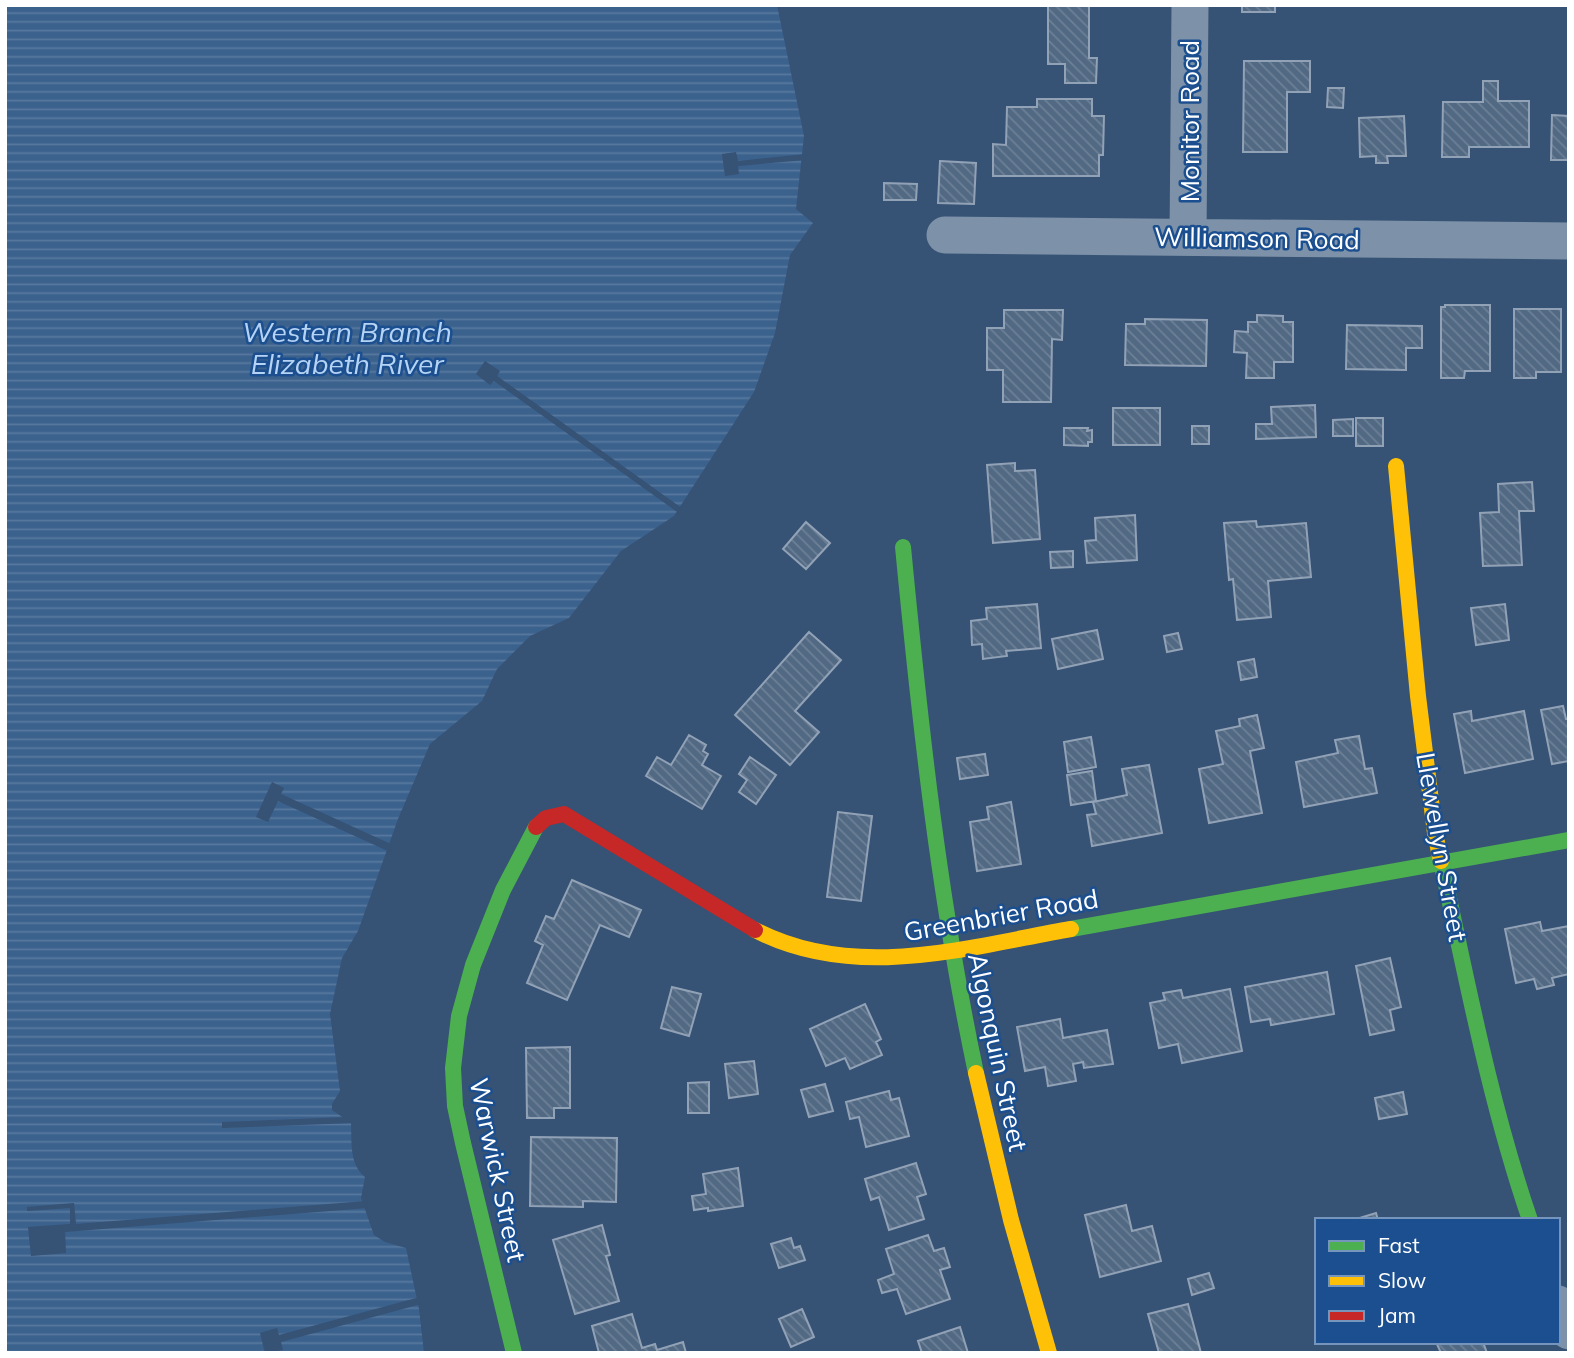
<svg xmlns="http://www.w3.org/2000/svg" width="1574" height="1358" viewBox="0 0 1574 1358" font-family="Mulish,sans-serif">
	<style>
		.water { fill: url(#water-rules) }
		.pier { fill: #365274 }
		.building { fill: url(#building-back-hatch); stroke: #92a2b6; stroke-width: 2 }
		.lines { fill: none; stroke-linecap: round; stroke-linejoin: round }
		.street { stroke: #7d92a8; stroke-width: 37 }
		.fast { stroke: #4caf50; stroke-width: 16 }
		.slow { stroke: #ffc107; stroke-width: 16 }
		.jam { stroke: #c62828; stroke-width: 16 }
		.labels { text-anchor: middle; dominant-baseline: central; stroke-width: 5; stroke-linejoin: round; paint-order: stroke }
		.street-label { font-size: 26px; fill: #fff; stroke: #1b4f8f }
		.water-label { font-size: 28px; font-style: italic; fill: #b5d3f5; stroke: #1b4f8f }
	</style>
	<defs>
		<pattern id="water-rules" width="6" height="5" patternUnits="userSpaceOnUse" patternTransform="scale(1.75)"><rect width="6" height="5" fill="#3b618d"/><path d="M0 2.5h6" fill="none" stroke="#58799e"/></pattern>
		<pattern id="building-back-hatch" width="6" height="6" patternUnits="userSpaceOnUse" patternTransform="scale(1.75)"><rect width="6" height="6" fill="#526984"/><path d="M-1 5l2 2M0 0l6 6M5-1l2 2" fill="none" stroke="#6c8096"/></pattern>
	</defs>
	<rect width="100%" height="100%" fill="#365274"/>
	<path class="water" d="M5 5H777L804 136 796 209 813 223 790 255 775 333 754 392 674 516 621 551 569 618 530 636 497 669 482 701 430 744 398 819 358 931 342 958 330 1014 340 1091 332 1104V1110L351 1123C352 1142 349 1164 365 1177L361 1198 374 1235 385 1242 406 1248 419 1309 424 1353H5Z"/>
	<path class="pier" d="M736 152 738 161 806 154 805 160 738 166 739 174 725 176 722 154Z
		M485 361 500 371 497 376 683 509 680 514 494 381 490 385 476 374Z
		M272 782 284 788 281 794 393 845 390 852 278 801 268 822 256 817Z
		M348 1117 354 1123 222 1128V1122Z
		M366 1201 368 1208 65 1232 66 1253 31 1256 28 1227 70 1224V1208L27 1211V1207L74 1203 76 1224Z
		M420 1297 421 1304 281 1342 283 1350 265 1353 260 1333 277 1328 279 1335Z"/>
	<path class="building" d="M1048 5H1089V58H1097L1096 83H1065V64H1048Z
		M1242 5H1275V12H1242Z
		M1244 61H1310V92H1287V152H1243Z
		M1483 81H1498V101H1529V147H1469V157H1442L1443 102H1483Z
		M1328 88H1344L1343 108 1327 107Z
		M1037 99H1092V116H1104L1103 155H1099V176H993V144L1006 145 1007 107H1037Z
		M1552 115 1569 116V160H1551Z
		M1404 116 1406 156H1387L1388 163H1376V156L1360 157 1359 118Z
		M940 161 976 163 974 204 938 203Z
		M884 183 917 184 916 200H884Z
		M1445 305H1490V371H1465L1464 378H1441V307H1445Z
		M1514 309H1561V372H1536V378H1514Z
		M1004 310H1063L1062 340 1052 339 1051 402H1003V370H987V328H1004Z
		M1257 315 1283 316V322H1293V362H1274V378H1246L1247 353 1234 352 1235 331 1248 332V322H1257Z
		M1145 319 1207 320 1206 366 1125 365 1126 324H1145Z
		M1347 325 1422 326V348H1406V370L1346 369Z
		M1315 405 1316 437 1256 439V424H1272L1271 407Z
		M1113 408H1160V445H1113Z
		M1356 418H1383V446H1356Z
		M1353 419V436H1333V420Z
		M1192 426H1209V444H1192Z
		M1064 428H1088L1087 431 1092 430V442H1088V446L1064 445Z
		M1015 463V471L1035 470 1040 539 993 543 987 465Z
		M1532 482 1534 511H1519L1522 565 1483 566 1480 513 1499 512 1498 484Z
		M1135 515 1137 560 1087 563 1085 541 1096 540 1095 518Z
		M1256 521 1257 527 1306 523 1311 577 1268 581 1271 617 1237 620 1233 579 1229 580 1224 523Z
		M806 522 830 543 806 569 783 549Z
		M1073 551V567L1051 568 1050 552Z
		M1037 604 1041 648 1006 651 1007 656 983 659 982 644 972 645 971 621 987 619 986 608Z
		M1505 604 1509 640 1476 645 1471 608Z
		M1097 630 1103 659 1058 669 1052 639Z
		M809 632 841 660 795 711 819 732 790 765 735 715Z
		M1178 633 1182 649 1167 652 1164 636Z
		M1254 659 1257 677 1241 680 1238 662Z
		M1563 706 1566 719H1569V761L1552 764 1541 710Z
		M1471 711 1472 721 1524 711 1533 759 1465 773 1454 714Z
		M1257 715 1264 748 1250 751 1262 813 1209 823 1199 769 1223 764 1216 731 1240 726 1239 719Z
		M689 735 706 745 703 751 708 754 702 765 721 776 702 809 646 776 657 757 671 765Z
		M1359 736 1365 769 1372 768 1377 793 1304 807 1296 762 1338 753 1335 740Z
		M1091 737 1096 767 1068 772 1064 742Z
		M985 754 988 775 960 779 957 758Z
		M750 757 776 775 756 804 739 792 747 780 739 774Z
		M1149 765 1162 833 1092 846 1087 815 1096 814 1093 802 1127 795 1122 769Z
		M1092 771 1096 801 1071 805 1067 775Z
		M1011 802 1021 864 977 871 970 822 989 819 987 807Z
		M838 812 872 816 861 901 827 897Z
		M572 880 641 910 629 937 600 925 567 1000 527 983 543 945 535 941 546 916 554 919Z
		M1540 922 1542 931 1569 926V974L1552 978 1554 985 1537 989 1534 979 1516 983 1505 929Z
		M1390 958 1401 1007 1390 1010 1394 1030 1370 1035 1356 966Z
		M1327 972 1334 1014 1271 1025 1270 1019 1251 1022 1245 987Z
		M672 987 701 994 689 1036 661 1028Z
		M1230 989 1242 1051 1182 1063 1178 1044 1159 1048 1150 1003 1165 1000 1163 993 1181 990 1183 998Z
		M865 1004 881 1039 876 1042 882 1055 850 1069 845 1058 826 1066 810 1029Z
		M1060 1019 1063 1038 1107 1030 1113 1064 1084 1068 1083 1062 1073 1064 1076 1081 1048 1086 1045 1067 1025 1071 1017 1027Z
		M570 1047V1108H554V1118H527L526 1048Z
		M754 1061 758 1094 729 1098 725 1064Z
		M709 1082V1113H688V1083Z
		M825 1084 833 1111 809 1117 801 1090Z
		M889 1091 891 1100 899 1098 909 1136 866 1147 859 1117 850 1119 846 1102Z
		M1403 1092 1407 1114 1379 1119 1375 1098Z
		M531 1137 617 1138 616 1202 583 1201V1207L530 1206Z
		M916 1163 926 1194 917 1197 924 1219 889 1230 879 1197 871 1200 865 1179Z
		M738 1168 743 1206 708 1211V1208L694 1210 692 1196 706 1194 703 1174Z
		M1126 1205 1132 1231 1152 1226 1161 1261 1100 1277 1085 1215Z
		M1376 1213 1378 1220H1353Z
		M602 1225 610 1255 606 1256 619 1301 575 1314 553 1240Z
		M928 1235 934 1251 944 1248 950 1267 940 1270 950 1299 906 1314 897 1289 882 1293 878 1280 894 1274 886 1249Z
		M791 1238 794 1248 800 1246 805 1260 779 1268 771 1244Z
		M1209 1273 1214 1288 1192 1295 1188 1279Z
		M1188 1304 1201 1353H1159L1148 1314Z
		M802 1309 814 1337 791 1347 779 1319Z
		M632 1314 642 1348 655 1344 657 1350 683 1342 686 1353H599L592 1326Z
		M960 1327 968 1353H922L918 1341Z
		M1436 1342H1483L1487 1353H1441Z"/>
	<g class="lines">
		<path class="street" d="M945 235 1569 241
			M1188 237 1190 5
			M1558 1304 1569 1331"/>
		<path class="fast" d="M903 547C920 724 939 899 976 1073
			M1441 861C1467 981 1490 1103 1530 1220
			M1071 929 1569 840
			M514 1353 463 1143 455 1106 453 1068 459 1016 473 965 503 890 536 827"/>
		<path class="slow" d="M1396 466 1418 696 1435 833 1441 861
			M755 930C855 982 968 947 1071 929
			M976 1073 1011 1220 1049 1353"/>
		<path class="jam" d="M536 827 546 818 564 814 755 930"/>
	</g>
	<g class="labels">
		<g class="street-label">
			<text transform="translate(1189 121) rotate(-90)">Monitor Road</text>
			<text transform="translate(1257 238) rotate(1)">Williamson Road</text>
			<text transform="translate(1442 847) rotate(80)">Llewellyn Street</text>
			<text transform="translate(1001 915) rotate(-10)">Greenbrier Road</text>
			<text transform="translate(998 1052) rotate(78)">Algonquin Street</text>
			<text transform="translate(498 1170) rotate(78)">Warwick Street</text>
		</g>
		<g class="water-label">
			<text x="347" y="331">Western Branch<tspan x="347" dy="32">Elizabeth River</tspan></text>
		</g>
	</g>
	<rect width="1574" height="1358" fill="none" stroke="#ffffff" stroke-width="14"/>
	<rect x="1315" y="1218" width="245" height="126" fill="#1b4f8f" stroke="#7695bc" stroke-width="2"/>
	<rect x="1329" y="1241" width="35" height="10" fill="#4caf50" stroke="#7695bc" stroke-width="2"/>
	<text x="1378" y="1253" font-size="21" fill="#ffffff">Fast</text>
	<rect x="1329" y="1276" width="35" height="10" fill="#ffc107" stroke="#7695bc" stroke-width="2"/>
	<text x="1378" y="1288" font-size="21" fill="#ffffff">Slow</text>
	<rect x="1329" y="1311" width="35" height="10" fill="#c62828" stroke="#7695bc" stroke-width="2"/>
	<text x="1378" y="1323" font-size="21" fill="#ffffff">Jam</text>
</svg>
